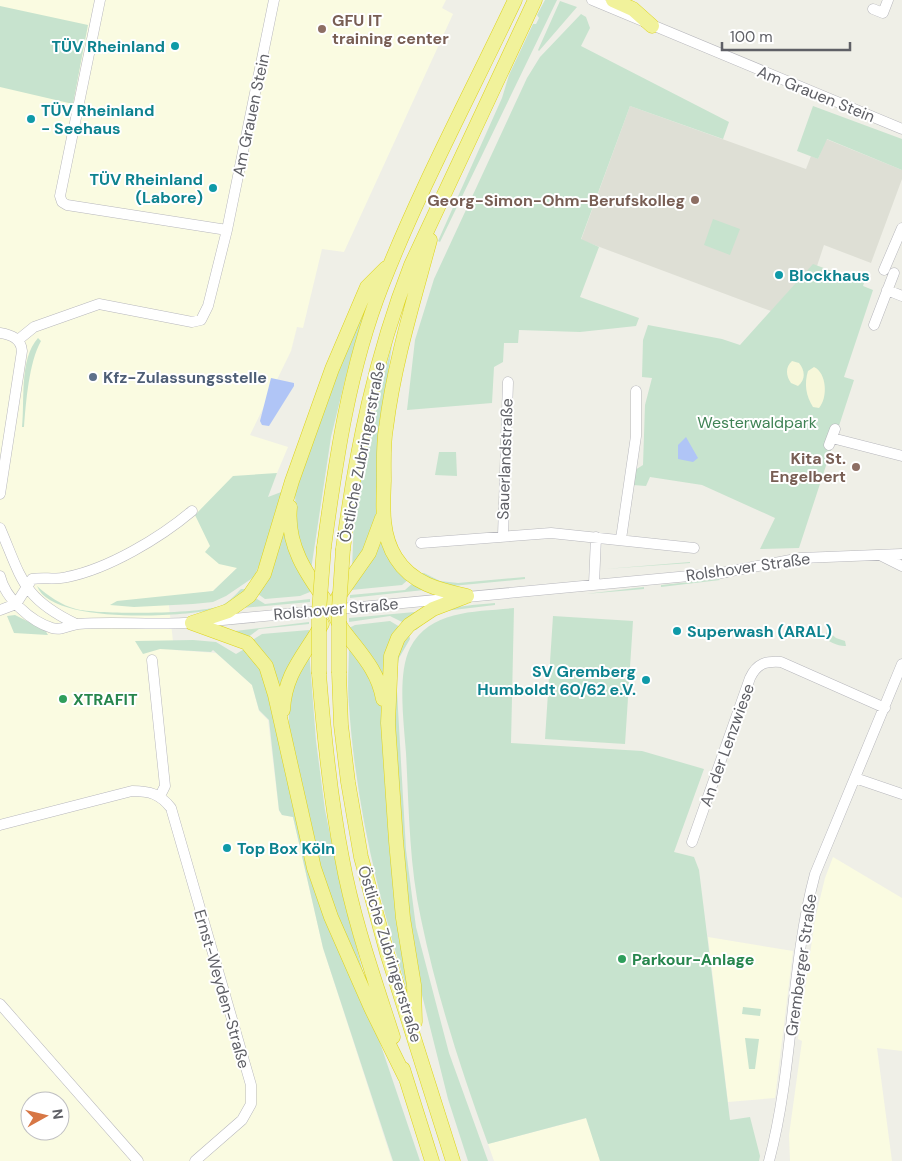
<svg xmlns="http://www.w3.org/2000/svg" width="902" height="1161" viewBox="0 0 902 1161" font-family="'DM Sans',sans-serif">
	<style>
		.commercial { fill: #fafbe1; fill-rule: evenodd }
		.education { fill: #dedfd5 }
		.green { fill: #c7e3ce }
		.sand { fill: #f6f7da }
		.water { fill: #b0c5f6 }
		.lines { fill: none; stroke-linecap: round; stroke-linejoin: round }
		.minor-casing { stroke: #b7b7bc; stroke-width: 11 }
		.highway-casing { stroke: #ddd319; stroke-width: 15 }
		.minor { stroke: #fff; stroke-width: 10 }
		.highway { stroke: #f1f29b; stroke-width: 14 }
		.highway-bridge-casing { stroke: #ddd319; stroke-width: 15; stroke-linecap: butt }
		.highway-bridge { stroke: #f1f29b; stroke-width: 14 }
		.education-dot { fill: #8d6e63; stroke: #fff; stroke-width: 2 }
		.culture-dot { fill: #0f9aa8; stroke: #fff; stroke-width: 2 }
		.service-dot { fill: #5c6f8a; stroke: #fff; stroke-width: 2 }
		.leisure-dot { fill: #2e9e5b; stroke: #fff; stroke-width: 2 }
		.labels { text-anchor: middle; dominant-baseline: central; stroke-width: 4; stroke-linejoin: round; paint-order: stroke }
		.education-label { font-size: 16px; font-weight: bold; fill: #785e54; stroke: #fff; text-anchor: end }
		.culture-label { font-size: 16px; font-weight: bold; fill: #0d838f; stroke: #fff; text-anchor: start }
		.street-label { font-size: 16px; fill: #5f6066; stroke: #fff }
		.service-label { font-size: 16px; font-weight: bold; fill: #4e5e75; stroke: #fff; text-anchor: start }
		.park-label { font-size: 16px; fill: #408355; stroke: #fff }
		.leisure-label { font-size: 16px; font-weight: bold; fill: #27864d; stroke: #fff; text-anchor: start }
	</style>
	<rect width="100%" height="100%" fill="#efefe7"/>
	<path class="commercial" d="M0 0H446L442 8 453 14 344 252 322 249 303 328 297 327 291 351 250 435 288 447 237 568 213 591 168 597 174 650 216 653 252 685 259 711 268 720 279 811 282 815 293 817 323 948 392 1161H0ZM30 1101H60V1131H30Z
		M833 857 902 898V1051L877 1048 892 1161H790L789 1135 802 1041 798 1039 815 919 825 878Z
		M708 937 793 951 775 1098 728 1102Z
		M587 1118 600 1161H494L488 1144Z"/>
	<path class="education" d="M630 106 806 169 811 156 818 159 826 139 902 170V179L871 263 824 245 817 266 813 265 771 311 581 240Z"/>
	<path class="green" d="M545 0H557L440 242 438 241 502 98 509 75 533 24H536L539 18 537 15Z
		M560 1 577 7 539 51 538 50Z
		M0 6 88 25 73 104 0 87Z
		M581 14 586 17 590 28 581 46 729 122 723 139 630 106 581 239 599 247 580 297 639 318 636 326 580 332 519 330 518 343H504L503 362 494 367 492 403 407 410 415 340 434 279 527 78 540 57Z
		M813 106 902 139V170L827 139 818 159 797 151Z
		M713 219 740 229 730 255 704 245Z
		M813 264 864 283 863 286 873 290 844 377 854 380 799 548 760 549 775 518 702 485 650 477 646 486 633 485 635 470 643 465 645 405 652 378 642 377 643 340 648 325 722 339 740 345Z
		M365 305 367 306 349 364 331 437 311 570 297 541 295 494 316 425Z
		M38 338 41 341C29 362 26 402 24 427H22C25 401 19 359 38 338Z
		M392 344 379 440 376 518 370 539 352 570 354 515 366 447Z
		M439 452H456L457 476 435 475Z
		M277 473 268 497 284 491 268 544 254 577 226 596 213 602 193 604 134 607 110 605 117 601 213 591 237 568 219 564 205 552 210 546 195 515 233 476Z
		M285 520 311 584 310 592 300 596 265 599 258 594Z
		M382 533 409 579 402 585 351 590Z
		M690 562V563L605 569Z
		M420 573H424L440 581 458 583 525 577V579L452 586 443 585Z
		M719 579 720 580 661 587V585Z
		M414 582 424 590 350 598V595L405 590Z
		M37 586C48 596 61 605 76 609 100 615 198 614 221 606 229 602 235 595 241 589H246C237 601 225 608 211 610 178 617 51 624 37 586Z
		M644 587V589L585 594Z
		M254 597 265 604 310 599V602L242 608Z
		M495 603V605L445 611 430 618 416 630 410 628C433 606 465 606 495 603Z
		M514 608 511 743 642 751 704 769 674 852 694 857 699 870 730 1120 750 1117 760 1156 759 1161H600L586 1118 488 1144C461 1070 437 996 421 919 409 864 409 808 406 753 404 724 397 674 410 648 430 609 477 612 514 608Z
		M415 612 404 623 390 616 349 622V618Z
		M15 615 45 630 48 635 14 633 7 616Z
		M553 616 633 621 625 744 545 739Z
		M390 621 400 627 384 676H382L349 628 355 625Z
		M309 622V624L259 629 247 638 235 631Z
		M309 630V637L280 699 251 641 262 634Z
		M828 631 836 638 845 641 846 646C840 647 827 641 823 637Z
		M409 634 410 639 399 658 396 674 406 850 416 927 449 1053 488 1161H468L448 1099 418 979 407 896 392 688 398 647Z
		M193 640 216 642 236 654 246 648 260 664 276 723 311 881 327 924 376 1031 420 1161H393L323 948 293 817 282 815 279 810 269 720 259 710 252 685 213 650 211 652 160 649 143 654 135 641Z
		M349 644 363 661 381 704 411 1002C380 905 356 808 349 706 347 683 349 666 349 644Z
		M309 650 316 741 325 810 342 892 364 976 327 895 290 737C286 696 293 687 309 650Z
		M743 1007 761 1009 760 1016 742 1014Z
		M745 1038 759 1039 755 1069H749Z"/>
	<path class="sand" d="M792 361 799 363C805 370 806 380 798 386L791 383C786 376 785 367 792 361Z
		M814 367C827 373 828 398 819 408L813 407C806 396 804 384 808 371Z"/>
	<path class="water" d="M271 378 294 383V386L269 426 262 425 260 421Z
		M686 437 698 458 693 462 678 459V445Z"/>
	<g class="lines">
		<g class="minor-casing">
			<path id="minor" d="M100 0 60 196 62 202 67 205 227 230
				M592 0 902 129
				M873 9 883 13 888 0
				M884 270 902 228
				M887 290 902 296
				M874 325 894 273
				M0 333C11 335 21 338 22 351L0 494
				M18 340 34 327 99 304 192 322 201 320 208 306 227 230 274 0
				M832 438 902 456
				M829 445 835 429
				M0 528C22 579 22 598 76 624
				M503 536 508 382
				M621 539 636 436V391
				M421 543 551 533 694 548
				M882 556 902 566
				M0 576C5 598 30 621 52 628 62 631 69 625 78 624 118 621 158 626 197 622
				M594 584 596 537
				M0 610 16 604 32 579C44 577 55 580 67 577 108 569 160 538 192 511
				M212 621 721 573 801 558 902 554
				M152 660 165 786 160 796
				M855 778 902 794
				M0 825 132 791C150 791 160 794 171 808L251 1085V1104L242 1120 195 1161
				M692 842 750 678C757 663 766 661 781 662L885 708
				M0 1004 138 1161
				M769 1161C794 1067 790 968 815 874L902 664"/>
		</g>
		<g class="highway-casing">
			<path id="highway" d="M613 0 633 9 652 26
				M430 240C413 303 394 364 386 428 383 445 384 464 384 481 383 507 381 535 396 558 412 584 440 590 467 596
				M290 507C286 547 308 576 330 607 335 614 338 623 343 630 360 653 378 670 383 699
				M324 547C336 459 349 369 382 285 420 188 470 95 515 0
				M343 549C356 451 375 357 411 265L535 0
				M338 597 369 553 382 518
				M192 623 247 643 266 666 275 695 314 868 331 917 371 1008 405 1077
				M192 623 228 611 249 596 264 574 292 481 332 369 367 287 386 268
				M339 673 341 725 348 782 361 857 387 953 453 1161
				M319 674C324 736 330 797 342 858 353 919 374 978 393 1037
				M283 710C285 672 305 655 322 624
				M415 1022 414 985 403 918 396 841 388 723 391 656 398 638 409 625 433 609 467 596
				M403 1069 432 1161"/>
		</g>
		<use href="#minor" class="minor"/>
		<use href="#highway" class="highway"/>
		<g class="highway-bridge-casing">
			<path id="highway-bridge" d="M339 673V608L343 549
				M319 674V611L324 547"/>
		</g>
		<use href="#highway-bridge" class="highway-bridge"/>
	</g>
	<g class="education-dot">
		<circle cx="322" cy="29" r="5"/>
		<circle cx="695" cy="200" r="5"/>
		<circle cx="856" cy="467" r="5"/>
	</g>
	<g class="culture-dot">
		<circle cx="175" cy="46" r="5"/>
		<circle cx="31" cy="119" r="5"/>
		<circle cx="213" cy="188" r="5"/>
		<circle cx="779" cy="275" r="5"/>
		<circle cx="677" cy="631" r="5"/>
		<circle cx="646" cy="680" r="5"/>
		<circle cx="227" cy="848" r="5"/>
	</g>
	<circle class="service-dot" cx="93" cy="377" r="5"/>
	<g class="leisure-dot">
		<circle cx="63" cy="699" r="5"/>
		<circle cx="622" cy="959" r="5"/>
	</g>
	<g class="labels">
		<g class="education-label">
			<text x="332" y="20" text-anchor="start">GFU IT<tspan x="332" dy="18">training center</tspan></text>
			<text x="685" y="200">Georg-Simon-Ohm-Berufskolleg</text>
			<text x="846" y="458">Kita St.<tspan x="846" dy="18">Engelbert</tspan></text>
		</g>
		<g class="culture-label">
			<text x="165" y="46" text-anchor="end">TÜV Rheinland</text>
			<text x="41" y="110">TÜV Rheinland<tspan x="41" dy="18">- Seehaus</tspan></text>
			<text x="203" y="179" text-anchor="end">TÜV Rheinland<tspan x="203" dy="18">(Labore)</tspan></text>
			<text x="789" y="275">Blockhaus</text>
			<text x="687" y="631">Superwash (ARAL)</text>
			<text x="636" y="671" text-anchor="end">SV Gremberg<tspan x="636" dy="18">Humboldt 60/62 e.V.</tspan></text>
			<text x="237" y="848">Top Box Köln</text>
		</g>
		<g class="street-label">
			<text transform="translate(816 94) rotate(22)">Am Grauen Stein</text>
			<text transform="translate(251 115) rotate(-78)">Am Grauen Stein</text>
			<text transform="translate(362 452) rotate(-79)">Östliche Zubringerstraße</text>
			<text transform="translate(505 459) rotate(-88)">Sauerlandstraße</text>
			<text transform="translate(748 567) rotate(-8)">Rolshover Straße</text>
			<text transform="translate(336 609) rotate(-5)">Rolshover Straße</text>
			<text transform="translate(727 745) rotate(-70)">An der Lenzwiese</text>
			<text transform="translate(390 954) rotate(73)">Östliche Zubringerstraße</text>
			<text transform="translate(801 965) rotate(-82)">Gremberger Straße</text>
			<text transform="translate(222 989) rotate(74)">Ernst-Weyden-Straße</text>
		</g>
		<g class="service-label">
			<text x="103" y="377">Kfz-Zulassungsstelle</text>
		</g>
		<g class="park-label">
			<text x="757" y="422">Westerwaldpark</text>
		</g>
		<g class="leisure-label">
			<text x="73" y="699">XTRAFIT</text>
			<text x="632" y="959">Parkour-Anlage</text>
		</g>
	</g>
	<g transform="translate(45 1116) rotate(82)"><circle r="24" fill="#ffffff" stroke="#bfbfc2"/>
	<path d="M0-4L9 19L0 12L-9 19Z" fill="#d77745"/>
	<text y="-8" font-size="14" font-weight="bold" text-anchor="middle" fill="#5f6066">N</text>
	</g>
	<path d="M722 42v8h128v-8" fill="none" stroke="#5f6066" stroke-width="2.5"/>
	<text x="730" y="42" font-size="15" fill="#5f6066" stroke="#ffffff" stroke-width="4" paint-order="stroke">100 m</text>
</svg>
